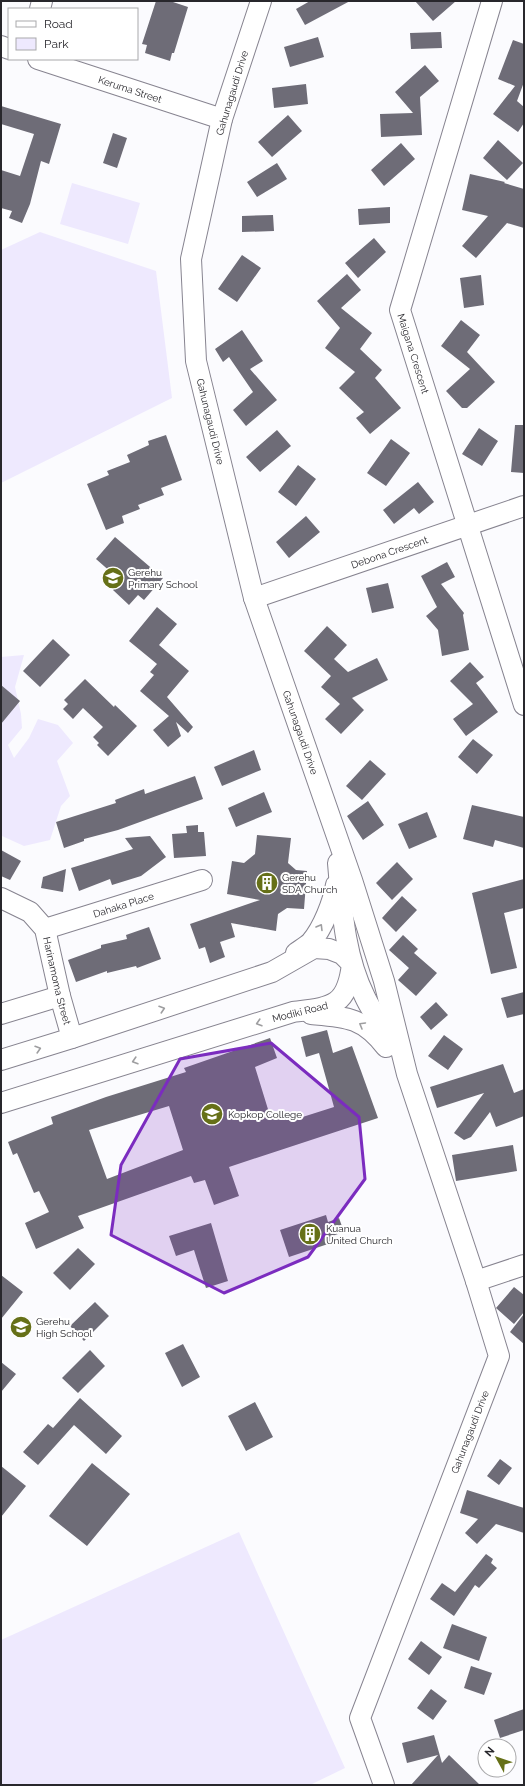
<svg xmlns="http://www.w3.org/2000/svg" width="525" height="1786" viewBox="0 0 525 1786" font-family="Raleway,sans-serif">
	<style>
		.green { fill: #eee9fe }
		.building { fill: #6e6c77; fill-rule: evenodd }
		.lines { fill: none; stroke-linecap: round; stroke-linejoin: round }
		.minor-casing { stroke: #878490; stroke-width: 22 }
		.minor { stroke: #fff; stroke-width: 20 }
		.oneway { stroke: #9e9ea0 }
		.marked { fill: #7b2cbf; fill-opacity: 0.2; stroke: #7b2cbf; stroke-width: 3; stroke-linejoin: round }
		.labels { text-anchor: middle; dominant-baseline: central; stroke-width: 4; stroke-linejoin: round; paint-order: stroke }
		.street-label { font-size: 10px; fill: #28272c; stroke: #fff }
		.poi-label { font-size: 10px; fill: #28272c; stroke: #fff; text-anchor: start }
	</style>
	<rect width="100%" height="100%" fill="#fbfbfe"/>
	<path class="green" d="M72 183 140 203 128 244 60 224Z
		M40 232 156 271 172 398 1 483V250Z
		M24 655 15 687 21 714 22 728 8 745 14 758 29 738 38 719 58 725 73 743 57 761 70 796 61 806 50 840 24 846 2 836 1 832V657Z
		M239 1532 345 1768 310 1785H1V1640Z"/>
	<path class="building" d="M156 1H170L188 7 174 53H172L170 61 145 53 147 45 142 44Z
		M310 1H350L305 25 296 9Z
		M415 1H456L433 21Z
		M441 32 442 48 411 49 410 33Z
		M318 37 324 57 290 67 284 47Z
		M513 40 524 44V82L517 101 524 107V123L518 132 493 114 515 86 498 79Z
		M425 65 439 81 420 97 422 135 381 137 380 114 413 113 395 92Z
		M306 84 308 104 274 108 272 88Z
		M1 106 61 124 49 164 41 161 30 204 22 223 9 218 12 211 1 208V170L20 176 34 134 1 124Z
		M288 115 302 131 272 157 258 142Z
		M113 133 127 138 117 168 103 163Z
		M498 140 523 163 507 180 483 158Z
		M401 143 415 159 384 186 371 170Z
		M277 163 287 179 257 197 247 182Z
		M470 174 505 182 504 183 524 189V228L507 223 476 258 462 246 488 216 462 210Z
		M390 207V223L359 225 358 209Z
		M273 215 274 231 242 232V216Z
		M374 238 386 252 358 278 345 263Z
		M242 255 261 268 237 302 218 289Z
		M347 274 361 290 341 308 372 333 360 349 382 370 375 378 401 408 370 434 356 418 364 412 339 388 355 372 325 348 340 328 317 301Z
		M481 275 484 305 464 308 460 278Z
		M461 320 480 335 467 352 495 382 467 408H462L446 391 470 369 441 346Z
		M242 330 263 361 250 369 277 400 246 426 233 410 253 392 229 357 223 362 215 349Z
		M515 425H524V473L511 472Z
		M479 428 498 441 482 466 462 454Z
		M277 430 291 446 260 472 246 457Z
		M166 435 182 480 161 488 164 495 138 505 140 509 122 516 124 523 106 530 87 484 109 475 107 471 130 462 127 455 149 445 148 441Z
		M391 439 410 453 386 486 367 473Z
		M298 465 316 479 296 506 278 492Z
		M418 482 434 502 419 514 414 508 394 524 383 510Z
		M306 516 320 532 289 558 276 542Z
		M115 537 163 578 144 600 138 595 129 605 113 590 121 581 96 559Z
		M447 562 455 577 441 584 464 613 463 615 469 650 442 656 438 630 426 616 437 607 421 576Z
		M388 583 394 608 372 613 366 588Z
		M157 607 177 624 159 645 189 671 167 697 193 727 188 733 176 722 181 736 168 747 153 730 169 716 140 691 154 675 150 672 157 664 129 641Z
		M327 626 347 645 334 659 348 672 377 658 388 680 352 698 364 710 341 734 325 719 340 704 321 687 331 676 304 651Z
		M53 639 70 655 40 687 23 671Z
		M470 662 484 677 476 683 498 712 466 736 453 719 473 704 450 681Z
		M85 679 114 707 115 705 137 726 108 756 97 745 99 743 93 737 103 727 83 708 73 719 63 709 68 704 64 700Z
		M1 685 20 701 1 724Z
		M473 739 493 755 477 774 458 757Z
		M254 750 261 770 222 786 214 767Z
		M370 760 386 774 362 800 346 786Z
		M195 776 203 799 118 830 84 839V841L64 848 56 822 116 803 115 800 144 789 145 794Z
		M264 792 272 812 236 827 228 808Z
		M368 801 384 825 363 840 347 816Z
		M472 805 524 817V848L495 840 493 847 463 839Z
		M427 812 437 837 409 849 398 824Z
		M198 825V832H204L206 856 174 858 172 834 187 833 186 826Z
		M257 835 291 838 288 863 296 870 307 871 304 909 287 908 278 914 276 931 231 923 235 937 220 942 225 957 210 963 205 947 199 949 190 924 260 900 227 894 232 861 244 863 255 854Z
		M150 836 166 857 141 876 112 885 110 879 79 891 71 868 133 849 125 838Z
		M1 850 21 861 10 880 1 876Z
		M397 862 413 879 392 900 376 883Z
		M66 869 63 892 41 888 43 877Z
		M524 879V908L504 913 517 968 491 974 472 893Z
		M402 896 417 910 396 932 382 918Z
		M149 927 161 959 137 968 136 966 107 973V971L76 982 68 960 101 948V945L127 939 126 935Z
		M403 935 418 949 414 953 437 973 416 996 398 980 409 968 389 950Z
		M524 992V1014L507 1018 501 998Z
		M436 1002 448 1015 431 1030 420 1017Z
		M327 1030 333 1053 352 1046 378 1118 229 1167 239 1196 214 1205 205 1180 194 1183 191 1176 78 1216 84 1228 36 1249 25 1223 49 1212 39 1191 34 1193 17 1153 13 1155 8 1142 53 1124 51 1117 106 1097 186 1072 184 1068 270 1038 277 1058 255 1067 271 1119 287 1114 290 1121 334 1107 319 1053 306 1057 301 1037ZM169 1106 183 1150 107 1179 89 1130Z
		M444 1035 463 1049 448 1070 428 1056Z
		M503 1064 514 1093 524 1089V1116L496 1127 490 1112 471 1137 464 1140 454 1133 484 1093 437 1108 430 1087Z
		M513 1145 517 1171 456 1181 452 1155Z
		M326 1215 328 1222 339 1218 344 1232 332 1236 334 1242 289 1257 280 1230Z
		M211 1223 228 1281 206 1288 194 1250 176 1256 169 1236Z
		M78 1248 95 1264 70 1290 53 1273Z
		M1 1275 23 1292 1 1319Z
		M514 1287 524 1295V1312L514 1324 496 1308Z
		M95 1302 109 1316 84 1341 70 1326Z
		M524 1314V1344L510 1332Z
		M183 1344 200 1377 182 1387 165 1353Z
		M90 1350 105 1366 78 1393 62 1378Z
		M1 1362 16 1374 1 1392Z
		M80 1398 122 1436 106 1454 74 1425 38 1465 23 1452 48 1424 53 1428Z
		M255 1402 273 1437 246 1451 228 1416Z
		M500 1459 512 1468 499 1485 487 1476Z
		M92 1463 130 1494 87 1546 49 1516Z
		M1 1466 26 1486 1 1517Z
		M467 1490 524 1508V1533L496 1524 477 1544 465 1533 478 1519 460 1513Z
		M486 1554 493 1559 491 1563 497 1568 479 1588 475 1585 454 1616 430 1599 442 1583 455 1592Z
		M452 1624 487 1637 479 1661 443 1648Z
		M421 1641 442 1657 429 1675 408 1659Z
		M471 1666 492 1673 484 1695 464 1688Z
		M431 1689 447 1701 433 1720 417 1708Z
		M524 1709V1730L500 1738 494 1720Z
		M434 1735 442 1763 449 1755 480 1785H411L438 1755 407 1763 402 1743Z"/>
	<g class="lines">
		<g class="minor-casing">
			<g id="minor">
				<path id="s1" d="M261 1 222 119 191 259 196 361 254 598 352 880 384 981 407 1074 476 1281 499 1356 360 1718 384 1785"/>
				<path id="s2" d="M492 1 400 310 524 705"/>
				<path d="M40 9 42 1"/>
				<path d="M1 46 9 49"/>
				<path id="s3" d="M38 59 222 119"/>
				<path id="s4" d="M254 598 524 506"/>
				<path d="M338 863C342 909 344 955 365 997 373 1014 385 1029 393 1045"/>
				<path id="s5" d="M1 898 30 912 45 929 60 996 72 1038"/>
				<path id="s6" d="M45 929 202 880"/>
				<path d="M296 953C300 950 307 946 311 942 323 928 333 902 336 885"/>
				<path d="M1 1014 60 996"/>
				<path d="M311 1014C346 1017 363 1017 386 1047"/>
				<path d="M1 1060 72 1038 272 972 314 948 329 949 342 954 352 964C347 1007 332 1007 293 1012L1 1103"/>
				<path d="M476 1281 524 1265"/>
			</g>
		</g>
		<use href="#minor" class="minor"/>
	</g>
	<defs><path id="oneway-chevron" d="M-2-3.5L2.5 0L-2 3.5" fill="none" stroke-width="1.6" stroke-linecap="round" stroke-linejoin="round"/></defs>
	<g class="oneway">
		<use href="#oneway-chevron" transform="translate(320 927) rotate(-59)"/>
		<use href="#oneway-chevron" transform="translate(162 1009) rotate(-18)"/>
		<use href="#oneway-chevron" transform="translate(259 1023) rotate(163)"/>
		<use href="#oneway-chevron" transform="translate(362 1025) rotate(-150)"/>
		<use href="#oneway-chevron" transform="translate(38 1049) rotate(-17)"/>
		<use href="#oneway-chevron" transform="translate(135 1061) rotate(163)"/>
	</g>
	<path class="marked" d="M271 1043 359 1117 365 1179 308 1257 224 1293 111 1235 121 1165 180 1059Z"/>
	<defs>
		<g id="school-disc" transform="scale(1.15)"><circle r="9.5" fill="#667018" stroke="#fff"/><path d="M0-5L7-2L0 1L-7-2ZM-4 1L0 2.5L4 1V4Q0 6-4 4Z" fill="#fff"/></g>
		<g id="building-disc" transform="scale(1.15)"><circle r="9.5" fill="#667018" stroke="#fff"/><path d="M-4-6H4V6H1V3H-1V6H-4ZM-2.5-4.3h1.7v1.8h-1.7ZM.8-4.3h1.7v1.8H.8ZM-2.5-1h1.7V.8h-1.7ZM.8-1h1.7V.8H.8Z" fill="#fff"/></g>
		<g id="university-disc" transform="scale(1.15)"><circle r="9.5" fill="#667018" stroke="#fff"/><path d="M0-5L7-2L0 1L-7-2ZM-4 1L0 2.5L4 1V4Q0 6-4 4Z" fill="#fff"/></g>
	</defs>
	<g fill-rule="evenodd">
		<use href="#school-disc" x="113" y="578"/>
		<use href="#building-disc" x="267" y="883"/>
		<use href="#university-disc" x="212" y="1114"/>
		<use href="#building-disc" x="310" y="1234"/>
		<use href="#school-disc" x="21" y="1327"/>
	</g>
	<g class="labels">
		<g class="street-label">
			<text stroke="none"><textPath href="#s3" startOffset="97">Keruma Street</textPath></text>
			<text transform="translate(232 93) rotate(-73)">Gahunagaudi Drive</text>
			<text stroke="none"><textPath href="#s2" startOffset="368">Maigana Crescent</textPath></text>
			<text stroke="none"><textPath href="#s1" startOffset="432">Gahunagaudi Drive</textPath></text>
			<text stroke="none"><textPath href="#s4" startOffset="143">Debona Crescent</textPath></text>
			<text stroke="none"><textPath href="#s1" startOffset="756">Gahunagaudi Drive</textPath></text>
			<text stroke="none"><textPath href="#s6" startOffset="82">Dahaka Place</textPath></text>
			<text stroke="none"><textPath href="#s5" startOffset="108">Harinamoma Street</textPath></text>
			<text transform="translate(300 1012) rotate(-14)">Modiki Road</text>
			<text transform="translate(470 1432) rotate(-69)">Gahunagaudi Drive</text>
		</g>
		<g class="poi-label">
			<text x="128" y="572">Gerehu<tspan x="128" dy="12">Primary School</tspan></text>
			<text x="282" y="877">Gerehu<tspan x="282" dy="12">SDA Church</tspan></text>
			<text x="228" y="1114">Kopkop College</text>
			<text x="326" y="1228">Kuanua<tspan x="326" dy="12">United Church</tspan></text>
			<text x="36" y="1321">Gerehu<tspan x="36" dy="12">High School</tspan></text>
		</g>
	</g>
	<rect width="525" height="1786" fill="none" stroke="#28272c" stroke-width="4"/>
	<rect x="8" y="8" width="130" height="52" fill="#ffffff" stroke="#a9a9ab"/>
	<rect x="16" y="21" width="20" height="6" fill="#ffffff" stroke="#a9a9ab"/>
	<text x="44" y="28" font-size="12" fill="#28272c">Road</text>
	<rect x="16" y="38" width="20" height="12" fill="#eee9fe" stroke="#a9a9ab"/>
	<text x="44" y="48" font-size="12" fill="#28272c">Park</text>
	<g transform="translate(497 1758) rotate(310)"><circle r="19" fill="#ffffff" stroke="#a9a9ab"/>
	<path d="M0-3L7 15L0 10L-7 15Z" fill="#667018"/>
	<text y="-6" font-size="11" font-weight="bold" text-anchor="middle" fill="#28272c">N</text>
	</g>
</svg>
